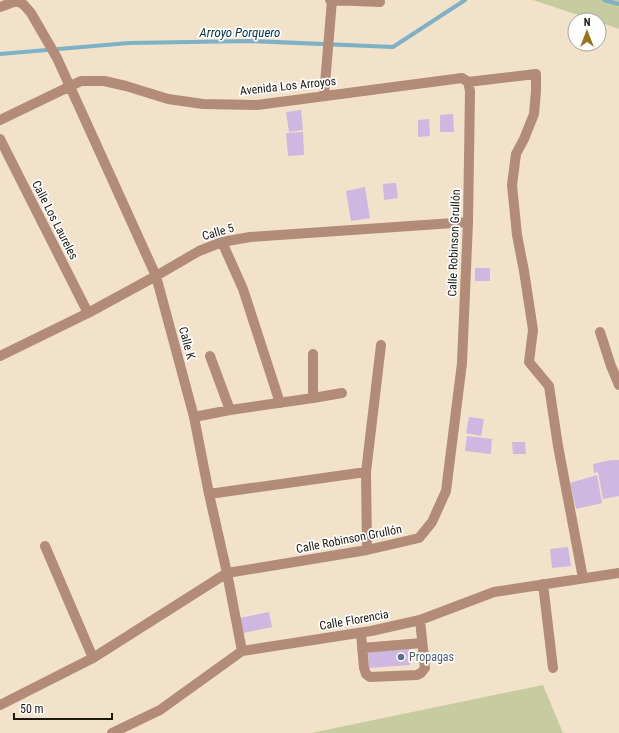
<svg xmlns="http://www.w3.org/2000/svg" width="619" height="733" viewBox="0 0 619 733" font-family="'Roboto Condensed',sans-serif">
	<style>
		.green { fill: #c6cca0 }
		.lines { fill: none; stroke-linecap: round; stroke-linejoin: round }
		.stream { stroke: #7eb0c6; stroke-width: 4 }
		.building { fill: #ceb7e0 }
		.minor { stroke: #b28c78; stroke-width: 10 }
		.service-dot { fill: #5c6f8a; stroke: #fff; stroke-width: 1.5 }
		.labels { text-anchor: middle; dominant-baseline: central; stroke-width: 3.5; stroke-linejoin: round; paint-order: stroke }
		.street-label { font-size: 12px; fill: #1e180f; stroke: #fff }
		.service-label { font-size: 12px; fill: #4e5e75; stroke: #fff; text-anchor: start }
		.water-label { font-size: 13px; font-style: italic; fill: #063545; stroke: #fff }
	</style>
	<rect width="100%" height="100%" fill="#f2e2c9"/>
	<path class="green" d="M533 0H619V29L599 22V20H593Z
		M543 685 563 733H311Z"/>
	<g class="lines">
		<path class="stream" d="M604 0 619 4
			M0 54 129 43 251 41 393 47 465 0"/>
	</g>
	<path class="building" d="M301 110 303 130 289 132 286 112Z
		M453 114 454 132H440V115Z
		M429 119 430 136 418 137V120Z
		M303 132 304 155 288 156 286 133Z
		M396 183 398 198 384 200 383 184Z
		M365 187 370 218 351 221 346 191Z
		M475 268H490V281H475Z
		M469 417 484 419 481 436 466 433Z
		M467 436 492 439 491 454 465 451Z
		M512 442H525L526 454H513Z
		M611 460H619V496L603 499 598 472 594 473 593 464Z
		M597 475 602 503 576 509 570 483Z
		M568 547 571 566 552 568 550 549Z
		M269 612 272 627 243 633 240 618Z
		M409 649 410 665 369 668 368 651Z"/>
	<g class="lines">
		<path class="minor" d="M330 0 380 2
			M18 1 24 5 31 13 57 58 156 276 194 417 209 494 227 573 242 651
			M0 7 19 0
			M468 82 536 74V91L534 114 524 139 516 154 512 185 517 235 524 271 533 330 529 362 549 386 558 446 583 578
			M324 96 332 0
			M0 120 81 81H104L126 86 168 99 203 104 257 105 462 78 468 82
			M0 139 88 313
			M222 242 243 289 280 403
			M600 332 611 366 619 385
			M0 356 88 313 156 276 199 251 222 242 250 237 468 222
			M210 356 230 410
			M313 398 342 393
			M194 417 230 410 313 398V354
			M209 494 366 472
			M45 546 93 658
			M367 550 366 472 381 345
			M543 584 553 668
			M361 633 364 668 366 674 370 677 417 675 421 673 425 668 420 620
			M362 648 422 643
			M0 705 93 658 227 573 367 550 419 538 432 522 446 491 462 363 468 222 470 91 468 82
			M112 733 160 710 242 651 371 631 420 620 494 592 619 573"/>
	</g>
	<circle class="service-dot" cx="401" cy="657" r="4"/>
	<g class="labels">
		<g class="street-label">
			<text transform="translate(288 86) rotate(-6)">Avenida Los Arroyos</text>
			<text transform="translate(55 220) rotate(63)">Calle Los Laureles</text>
			<text transform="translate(218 232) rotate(-16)">Calle 5</text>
			<text transform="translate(454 243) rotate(-88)">Calle Robinson Grullón</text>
			<text transform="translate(187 343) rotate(75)">Calle K</text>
			<text transform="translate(349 539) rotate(-11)">Calle Robinson Grullón</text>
			<text transform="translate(354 620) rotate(-10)">Calle Florencia</text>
		</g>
		<g class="service-label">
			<text x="409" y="657">Propagas</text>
		</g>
		<g class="water-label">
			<text x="240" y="32">Arroyo Porquero</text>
		</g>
	</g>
	<g transform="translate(587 32)"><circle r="19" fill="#ffffff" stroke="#a5a39f"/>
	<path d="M0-3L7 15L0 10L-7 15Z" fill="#95761d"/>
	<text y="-6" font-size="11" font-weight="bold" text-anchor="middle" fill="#1e180f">N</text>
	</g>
	<path d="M14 713v6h98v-6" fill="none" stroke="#1e180f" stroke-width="2"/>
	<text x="20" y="713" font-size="12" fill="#1e180f" stroke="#ffffff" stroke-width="3" paint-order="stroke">50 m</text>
</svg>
